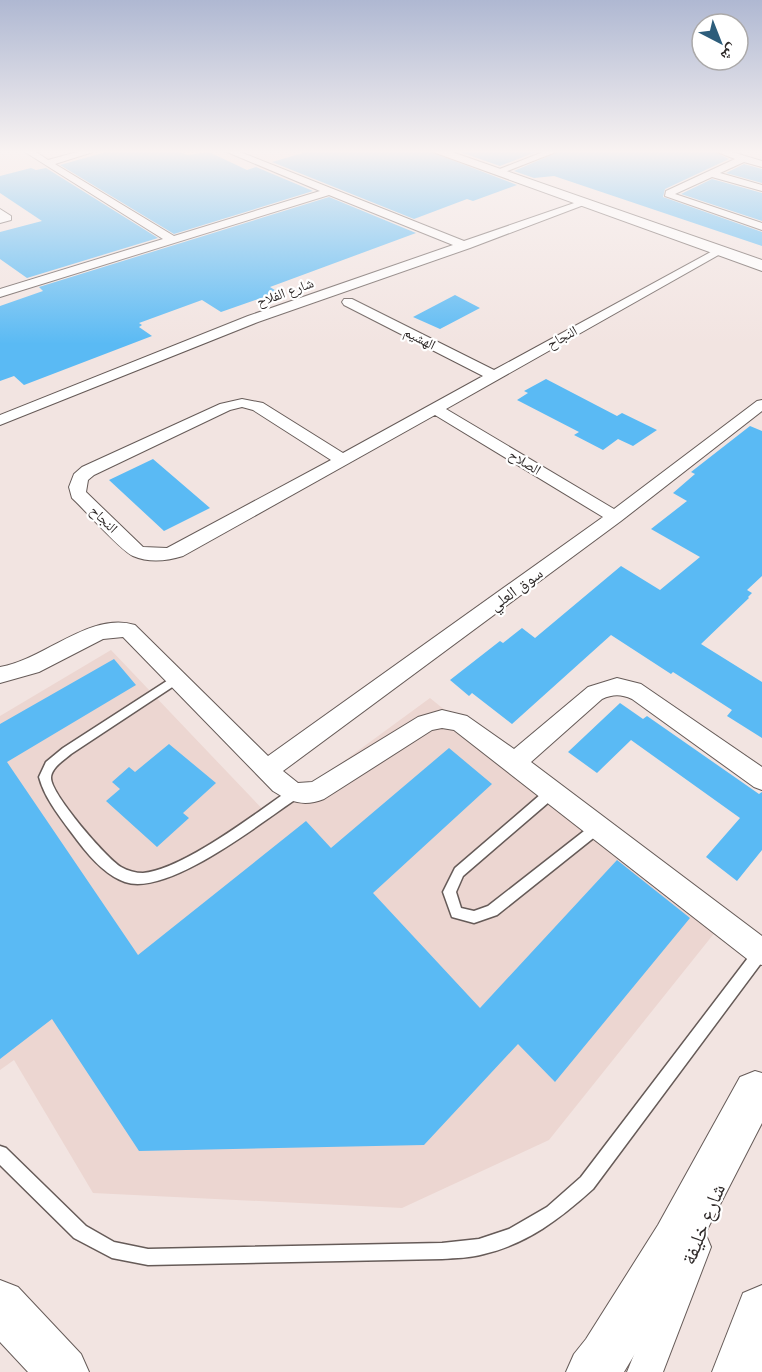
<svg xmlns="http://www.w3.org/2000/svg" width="762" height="1372" viewBox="0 0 762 1372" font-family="Raleway,'Noto Naskh Arabic',sans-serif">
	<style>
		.built { fill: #ecd6d1 }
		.building { fill: #5abaf4 }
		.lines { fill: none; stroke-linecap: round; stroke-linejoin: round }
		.lane-casing { stroke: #665b58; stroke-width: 3 }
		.street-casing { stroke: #665b58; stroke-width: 2 }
		.secondary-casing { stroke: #665b58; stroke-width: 2 }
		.primary-casing { stroke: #665b58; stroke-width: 2 }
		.lane { fill: #fff; fill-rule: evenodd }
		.street { fill: #fff; fill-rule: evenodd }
		.secondary { fill: #fff; fill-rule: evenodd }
		.primary { fill: #fff; fill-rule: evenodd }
		.labels { text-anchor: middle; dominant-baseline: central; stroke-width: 4.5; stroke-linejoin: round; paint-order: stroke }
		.far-street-label { font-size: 14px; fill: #2e2928; stroke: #fff }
		.street-label { font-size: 16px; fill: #2e2928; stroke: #fff }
		.near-street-label { font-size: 20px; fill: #2e2928; stroke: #fff }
	</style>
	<rect width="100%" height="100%" fill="#f2e4e1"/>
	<path class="built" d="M111 650 269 816 430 698 716 931 549 1140 402 1208 93 1193 14 1060 0 1070V716Z"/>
	<path class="building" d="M106 152H181L187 155 209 152 247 170 256 167 313 191 174 234 60 165Z
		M306 152H431L517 185 473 201 467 199 414 219 272 162Z
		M460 152H536L500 166Z
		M558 152H715L729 159 665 189 663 197 762 232V246L554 176 534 178 514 171Z
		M744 164 762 169V183L726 173Z
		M31 168 36 170 46 168 158 238 27 278 0 259V232L42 221 0 193V176Z
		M712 179 762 193V221L681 194Z
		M329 197 416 233 270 287 278 292 221 312 202 300 139 323 142 325 139 327 152 336 24 385 14 376 0 381V306L43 291 39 287Z
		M455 295 480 308 440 329 413 317Z
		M546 379 617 416 622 413 657 430 633 446 618 439 603 450 574 435 579 432 517 400 528 393 524 391Z
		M750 426 762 431V576L747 590 752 593 748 597 749 598 701 644 762 682V738L727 716 732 710 673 672 671 674 611 635 512 724 472 693 469 696 450 680 500 641 503 643 522 628 535 638 621 566 660 590 700 557 651 529 687 501 673 493 695 474 691 472Z
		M153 459 210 508 164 531 109 480Z
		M114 659 136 685 7 762 138 955 306 821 331 848 449 748 492 784 373 893 480 1008 617 860 690 918 555 1082 518 1044 424 1145 139 1151 52 1019 0 1059V724Z
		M620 703 643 719 647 716 759 794 762 792V850L737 881 706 857 740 818 631 740 597 773 568 752Z
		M169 744 216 783 183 813 189 818 157 847 106 801 120 789 112 782 129 767 135 772Z"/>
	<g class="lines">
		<g class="lane-casing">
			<path id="lane" d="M176 675 180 676 181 679 180 682 71 754C64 760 51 768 51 778 51 794 106 858 121 867 128 871 136 873 143 873 184 869 256 813 291 789L295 788 299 789 301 793 299 797C263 821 168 897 125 882 105 875 89 856 77 840 63 821 45 800 39 777L46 762 63 748Z
				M552 787 556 788 558 792 556 796 463 876 456 892 461 908 474 911 488 906 593 824 597 823 601 824 603 828 601 832 497 915 474 923 452 917 443 892 455 868 548 788Z
				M762 944V962L593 1189C561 1218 527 1244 484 1254 471 1258 456 1258 442 1259L148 1265 112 1258 74 1238 0 1165V1146L6 1148 86 1226 114 1242 148 1249 442 1243 479 1239 509 1229 547 1207 581 1177 757 946Z"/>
		</g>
		<g class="street-casing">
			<path id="street" d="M25 152H36L48 160 77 152H93L55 164 174 236 320 191 227 152H240L464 241 580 201 589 203 470 248 258 322 0 425V415L248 316 453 245 329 195 0 297V289L163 239Z
				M543 152H556L500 174 492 172Z
				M717 152H732L762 161V167L744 162 720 173 762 185V191L712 177 675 194 762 223V230L665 196 666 191 735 159Z
				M0 209 11 216V220L0 223Z
				M718 248 722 249V253L446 409 614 509 757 401 762 400V411L621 521 283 771 298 783 312 782 418 717 442 710 467 716 514 749 588 687 617 678 641 684 762 767V790L754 787 632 699C621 694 613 694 602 699L531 762 762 936V965L751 962 454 730 442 728 432 730 324 799C304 807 290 802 273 791L123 637 103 639 39 672 0 683V667C44 660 90 611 135 625L268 756 603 517 435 415 183 556C167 561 149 563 133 556 121 551 84 509 72 498L69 487 74 474 82 467 220 404 242 399 263 403 343 453 483 376 344 305 342 302 344 299H352L494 370ZM242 407 253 410 331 460 167 548 143 547 86 492 88 480 94 475 230 410Z
				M694 1230 706 1235 711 1247 663 1372H627L682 1235Z"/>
		</g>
		<g class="secondary-casing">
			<path id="secondary" d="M433 152H452L762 260V271Z
				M755 1071 762 1073V1123L692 1259 624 1372H566L574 1354 586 1339 658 1225 740 1077Z
				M0 1280 18 1287 81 1354 89 1372H28L0 1342Z"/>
		</g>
		<g class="primary-casing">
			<path id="primary" d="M762 1285V1372H712L743 1293Z"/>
		</g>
		<use href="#lane" class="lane"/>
		<use href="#street" class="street"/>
		<use href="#secondary" class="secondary"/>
		<use href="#primary" class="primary"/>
	</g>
	<linearGradient id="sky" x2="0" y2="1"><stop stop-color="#afb8d2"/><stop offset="0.44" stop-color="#f9f3f2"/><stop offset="1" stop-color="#f9f3f2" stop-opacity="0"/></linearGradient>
	<rect width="762" height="344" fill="url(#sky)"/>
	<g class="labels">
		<g class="far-street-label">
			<text transform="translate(285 292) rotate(-20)">شارع الفلاح</text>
			<text transform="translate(562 337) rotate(-29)">النجاح</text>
			<text transform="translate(420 338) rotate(27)">الهشيم</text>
			<text transform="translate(525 462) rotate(31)">الصلاح</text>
			<text transform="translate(104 519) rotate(44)">النجاح</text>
		</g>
		<g class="street-label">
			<text transform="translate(516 589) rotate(-36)">سوق العلي</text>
		</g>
		<g class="near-street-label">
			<text transform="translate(703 1224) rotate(-68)">شارع خليفة</text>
		</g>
	</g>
	<g transform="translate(720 42) rotate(138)"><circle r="28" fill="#ffffff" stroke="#aba9a9" stroke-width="1.5"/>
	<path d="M0-4.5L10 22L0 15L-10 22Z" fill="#2d5d7b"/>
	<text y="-9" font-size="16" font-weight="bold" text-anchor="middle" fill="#2e2928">ش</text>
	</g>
</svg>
